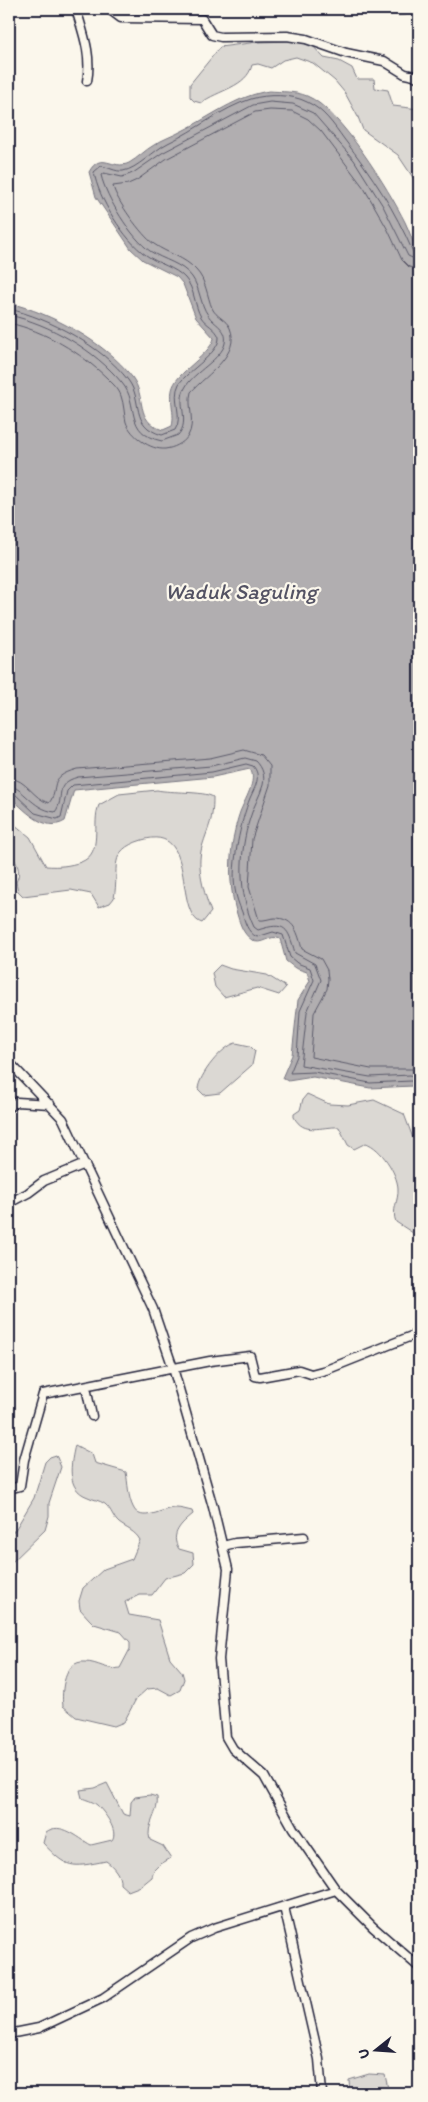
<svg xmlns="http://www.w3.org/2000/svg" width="428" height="2102" viewBox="0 0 428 2102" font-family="Itim,sans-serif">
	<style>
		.green { fill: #dbd8d3; stroke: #7e7d87 }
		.water { fill: #b1aeb0; stroke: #787681 }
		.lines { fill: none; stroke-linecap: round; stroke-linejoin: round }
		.shore { stroke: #5b5a6a; stroke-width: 1 }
		.street-casing { stroke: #22223b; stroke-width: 11 }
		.street { stroke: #fbf7ec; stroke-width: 8 }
		.labels { text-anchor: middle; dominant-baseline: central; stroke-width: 4.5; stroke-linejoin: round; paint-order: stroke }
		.water-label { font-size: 22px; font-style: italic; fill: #545364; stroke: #fbf7ec }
	</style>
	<rect width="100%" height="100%" fill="#fbf7ec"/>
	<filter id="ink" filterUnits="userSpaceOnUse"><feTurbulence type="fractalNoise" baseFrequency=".02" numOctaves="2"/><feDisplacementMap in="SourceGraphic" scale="10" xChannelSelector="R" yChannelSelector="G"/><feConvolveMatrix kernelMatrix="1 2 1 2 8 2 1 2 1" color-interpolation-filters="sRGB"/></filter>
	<g filter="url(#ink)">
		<path class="green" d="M375 9H419V12L405 15 374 16Z
			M292 41 312 45 324 58 339 61 352 68 357 79H374L375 88 388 90 393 106 419 109V196L415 192 414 179 398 155 363 130 358 117 345 93 335 81 313 63 296 57 283 60 271 68 258 64 252 65C247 87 218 90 201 103L194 101 190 97V84L220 47 257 42Z
			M157 790C171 793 204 791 213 797 213 822 209 824 202 847 196 868 204 892 211 912L202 923C172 913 199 823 142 840 106 851 120 868 114 898L110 903 99 907 91 894 71 890 23 896 18 891 16 882C24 867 11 859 9 845 8 837 9 828 9 820L30 837 46 866C59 867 69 866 81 862 104 853 91 823 99 805L119 794Z
			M220 965 231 969 267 975 286 987 279 995 257 988 224 997 215 987 212 973Z
			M236 1043 250 1046 255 1051 252 1065 220 1093 204 1095 198 1089C199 1075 222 1046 236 1043Z
			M307 1094 329 1104 348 1105 374 1100 404 1114 419 1154V1233H413L396 1222C391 1210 399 1201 398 1188 397 1173 381 1148 366 1143L354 1149 348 1145 339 1127C321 1126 304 1136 294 1117V1114L300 1110 303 1099Z
			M75 1445 92 1454 95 1463 126 1472C128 1483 128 1497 133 1507 141 1525 163 1507 176 1508 181 1508 187 1510 192 1511L193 1514C182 1523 169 1534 179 1549L193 1553 194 1564 185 1573 165 1578 152 1595H139L125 1602 129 1615 158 1620 170 1658 182 1672 184 1679 180 1690 171 1695 158 1688 147 1689 136 1699 124 1722 114 1726 76 1717 63 1706C61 1691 64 1660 85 1662 98 1662 107 1671 120 1668L130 1649V1642L121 1632 94 1624 89 1619 80 1609 79 1601 83 1588 104 1569 132 1559 140 1540C135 1531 127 1529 119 1523 113 1518 112 1510 105 1504 99 1500 94 1500 88 1497 65 1489 71 1463 75 1445Z
			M56 1455 61 1467 49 1503V1516L45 1530 9 1565V1534L15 1530 34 1498 45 1462 50 1457Z
			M107 1783 123 1814 130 1816 131 1802 135 1797 150 1795 157 1797C160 1812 145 1825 150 1840L163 1846 171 1858 159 1865 154 1870 152 1877 141 1886 128 1891 120 1884C121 1875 113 1866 106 1861 71 1868 67 1869 43 1843L46 1832C61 1821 78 1838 91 1845L112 1840C119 1831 104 1812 97 1805 93 1801 86 1800 82 1798L80 1790 95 1788Z
			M369 2074 385 2075 389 2093H350L349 2080Z"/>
		<path class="water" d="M269 91C282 92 295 91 307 96 340 109 389 190 405 222 410 232 413 244 419 253V1125C415 1113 421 1096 413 1086L370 1088 313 1077 288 1081 282 1078 292 1055 298 1000 310 981 307 972 295 968 286 961 280 939C270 933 261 947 252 940 243 934 240 924 237 914 227 882 229 844 240 812 244 801 258 780 250 769L213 777 74 790 65 821C44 834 23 808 9 796V303C51 313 105 342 132 377 147 397 134 421 163 430L172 426C176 411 166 395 176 381 184 369 212 351 214 338L196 318 183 284 177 277 143 260 131 249 96 197 89 172C101 150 113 171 129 163 138 158 145 150 154 145 163 139 173 136 182 131 212 116 236 96 269 91Z"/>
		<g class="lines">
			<path class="shore" d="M9 309C49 318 103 347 128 380 144 401 129 425 162 435L175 430C184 417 171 399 179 384 188 370 220 353 219 337 216 328 206 325 201 317 194 305 195 289 185 278 175 267 158 264 146 255 124 240 98 198 94 172L101 166C108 167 116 172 123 171 137 169 154 150 168 143 196 130 222 108 251 99 267 94 292 94 307 102 323 109 334 125 344 139 372 175 395 210 413 252L419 255
				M9 315C50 324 95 350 122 383 140 404 123 433 162 441L178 435C191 421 176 403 185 388 193 372 222 359 225 343 228 328 214 325 208 315 200 304 200 288 192 277 182 263 163 260 150 251 131 238 106 197 101 175L104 173 122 177 133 173 162 153 253 105 270 102 293 104 313 113 354 160 383 206 408 256 419 261
				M9 323C45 331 80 352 107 378 112 383 119 389 121 396 124 404 124 414 126 422 131 436 150 450 165 449 173 448 183 444 188 436 196 422 187 406 191 392 207 374 241 354 230 328 226 319 216 317 212 308 207 296 206 280 196 270 185 257 168 254 154 244 142 236 116 200 113 186L128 184 137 180 166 159 255 112 270 110 292 111 308 119 321 131 364 188 388 230 402 260 409 267 419 269
				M9 778C27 779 33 799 49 803 61 788 45 778 77 769L210 758 244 750 261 755 270 766V785L252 839 249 887 259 920C264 921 270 918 275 918 295 918 298 934 302 949L321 959 327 970 328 979 327 989 314 1013 311 1057 371 1069H419
				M9 786C24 787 31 809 55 812 66 798 52 784 78 777L211 766 245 758 256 761C263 768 265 776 263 785 260 796 253 807 250 818 239 853 238 893 254 927L258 930C286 921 288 928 295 953L315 964 321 980 307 1012 301 1065 370 1077 410 1075 419 1077
				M9 792 14 793 35 813 57 819 61 817 67 791 73 785 212 772 246 764 253 766C262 776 255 787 250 798 241 821 231 864 235 889 236 897 239 905 242 912 245 922 247 932 257 937L273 932 283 935 290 957 297 963 310 968 314 980 300 1011 297 1056 290 1073 314 1072 370 1083 411 1081 419 1086"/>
			<g class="street-casing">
				<path id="street" d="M76 9C83 33 92 55 87 81
					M109 9 121 18 202 19 212 35 221 37 287 36 306 39 346 53 384 61 405 74 419 77
					M9 1062 63 1119 153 1309 173 1368 213 1507 228 1569 219 1659 226 1737 233 1749 264 1776 293 1828 336 1890 373 1927 419 1967
					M9 1107 17 1102 50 1104
					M9 1203 28 1193 44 1181 85 1164
					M86 1387 92 1416
					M9 1489 20 1486 24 1460 43 1394 210 1361 250 1356 255 1376 260 1377 299 1370 311 1374 326 1370 419 1333
					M223 1546 235 1543 304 1537
					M284 1907 319 2059 322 2093
					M9 2034 39 2028 103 1998 191 1938 214 1928 336 1890"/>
			</g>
			<use href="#street" class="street"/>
		</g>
	</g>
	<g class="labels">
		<g class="water-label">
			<text x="241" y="591">Waduk Saguling</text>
		</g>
	</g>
	<rect width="428" height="2102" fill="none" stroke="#fbf7ec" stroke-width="30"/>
	<rect x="15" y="15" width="398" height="2072" fill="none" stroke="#22223b" stroke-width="2" filter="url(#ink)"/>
	<g transform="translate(376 2050) rotate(253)" stroke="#fbf7ec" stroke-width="4" paint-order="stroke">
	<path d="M0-4L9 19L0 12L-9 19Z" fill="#22223b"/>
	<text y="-8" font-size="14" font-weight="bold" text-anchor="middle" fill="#22223b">U</text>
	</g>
</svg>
